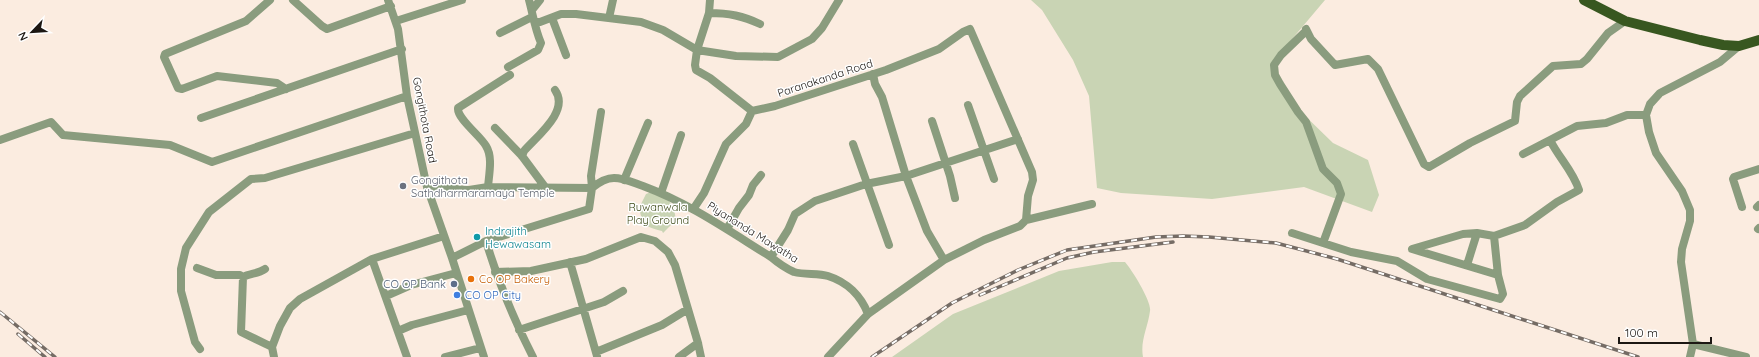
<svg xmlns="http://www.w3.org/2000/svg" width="1759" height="357" viewBox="0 0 1759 357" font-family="Quicksand,sans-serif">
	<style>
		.green { fill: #c9d4b4 }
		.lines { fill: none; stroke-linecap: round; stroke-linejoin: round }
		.minor { stroke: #8a9c7e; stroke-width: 8 }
		.major { stroke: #385720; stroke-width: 10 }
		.rail-casing { stroke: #756c65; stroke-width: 3.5 }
		.rail { stroke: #fff; stroke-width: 2; stroke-dasharray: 6; stroke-linecap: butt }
		.worship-dot { fill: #6b7280; stroke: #fff; stroke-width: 1.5 }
		.culture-dot { fill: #0f9aa8; stroke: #fff; stroke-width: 1.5 }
		.food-dot { fill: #e8710a; stroke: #fff; stroke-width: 1.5 }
		.service-dot { fill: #5c6f8a; stroke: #fff; stroke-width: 1.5 }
		.shop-dot { fill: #3f7fe0; stroke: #fff; stroke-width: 1.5 }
		.labels { text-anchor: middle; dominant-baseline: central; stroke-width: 3; stroke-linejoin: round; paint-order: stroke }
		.street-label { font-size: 11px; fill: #1c1713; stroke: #fff }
		.worship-label { font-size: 11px; fill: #5b616d; stroke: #fff; text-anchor: start }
		.park-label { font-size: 11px; fill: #3d4a17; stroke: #fff }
		.culture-label { font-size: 11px; fill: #0d838f; stroke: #fff; text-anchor: start }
		.food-label { font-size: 11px; fill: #c56008; stroke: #fff; text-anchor: start }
		.service-label { font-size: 11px; fill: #4e5e75; stroke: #fff; text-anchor: end }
		.shop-label { font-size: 11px; fill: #366cbe; stroke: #fff; text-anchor: start }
	</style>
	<rect width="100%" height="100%" fill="#fbece0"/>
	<path class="green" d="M1031 0H1325L1276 58 1277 75 1296 107 1333 143 1368 160 1379 195 1372 212 1304 187 1212 199 1121 193 1097 188 1089 96 1073 60 1042 10Z
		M651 192C669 201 673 198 676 220L663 233 662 231C645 227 643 225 639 208L646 194Z
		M1112 262H1125C1132 270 1152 302 1150 311 1148 327 1140 341 1143 357H892L953 314 1059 271Z"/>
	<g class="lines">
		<path class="minor" d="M270 0 246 21 165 54 164 57 178 88 182 89 217 76 277 83 286 89
			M293 0 322 26 327 29 391 6
			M388 0 398 29 407 96 427 187 452 258 484 357
			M532 10 540 0
			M709 13C729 13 743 16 760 24
			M552 18 566 55
			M609 18 613 0
			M396 21 462 0
			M535 22H540L561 14H576L641 22 663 30 697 50 709 13 710 0
			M1306 29 1311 39 1335 65 1368 59 1378 69 1424 164 1429 167 1470 143 1515 121 1517 102 1520 96 1553 66 1581 64 1587 59 1608 33 1625 21
			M500 33 532 17
			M508 67 538 50 541 43C535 29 533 15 529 0
			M873 74 875 84 882 97 906 176 927 231 944 260
			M968 105 994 179
			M201 118 402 49
			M932 121 950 176 955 198
			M495 128 522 156 545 187
			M0 140 51 122 63 135 170 145 212 162 407 96
			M853 144 889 245
			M1523 154 1577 126 1606 123 1627 115H1646
			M522 156 524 151C537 136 570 111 555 90
			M624 180 648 123
			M427 187 469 190 488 187 592 188C598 183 605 178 614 178 624 178 634 183 643 186 689 203 729 231 771 257 778 263 785 268 794 272 805 275 818 273 828 276 847 282 861 296 868 314
			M488 187C489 174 493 157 486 146 481 136 457 119 458 108L510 75
			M661 193 681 135
			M1742 207 1733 179 1734 177 1759 169
			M1757 207 1759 205
			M694 208 704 193 726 144 746 124 752 111
			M1026 220 1092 204
			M727 229 739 208 749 195 753 185 761 175
			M1758 229 1759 228
			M1292 233 1323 243 1341 194 1337 183 1323 169 1306 122 1298 112 1280 84 1275 75 1274 65 1281 55 1306 31
			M486 241C498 281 514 320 533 357
			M1323 243 1351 252 1397 261 1427 279 1500 299 1503 294 1498 275 1494 236
			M771 257 788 230 795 214 815 201 866 184 906 176 1018 139
			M452 258 486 241 589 209 592 188 591 176 601 112
			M372 259 407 357
			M570 262 597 356
			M1467 265 1477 233
			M197 268 216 275H240L243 277 241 332 272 347
			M495 272 531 271 586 259 641 237 655 241 668 252 675 265 698 343 701 357
			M1498 275 1412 249 1463 234 1477 233 1494 236 1525 225 1557 202 1579 190C1573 171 1559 158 1550 140
			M243 277C250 273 258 274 265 269
			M386 296 411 285 456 273
			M519 330 604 302 623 291
			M398 331 412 325 468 310
			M1693 344 1746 357
			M200 349 195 342 181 291V269L186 248 209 212 251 179 265 178 415 133
			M596 352 662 325 688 309
			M274 357 272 347 280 326 290 308 300 299 372 259 444 236
			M445 357 480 348
			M679 357 698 343
			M828 357 868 314 944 260 984 240 1020 226 1026 220 1028 196 1033 180 1032 172 970 29 963 32 939 49 886 70 775 106 752 111 710 78 696 70 695 65 697 50 736 56 778 57 812 39 822 28 839 0
			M1690 357 1693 344 1681 262 1682 249 1690 221V210L1682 191 1656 153 1649 132 1646 115 1650 104 1660 93 1720 62 1739 46"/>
		<path class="major" d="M1584 0 1625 21 1700 40 1723 45 1739 46 1759 40"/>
		<g class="rail-casing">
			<path id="rail" d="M980 295 1067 258 1094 252 1173 242
				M0 312 55 357
				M18 334 45 357
				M872 357 952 303 1018 270 1067 250 1156 237 1183 236 1209 237 1276 243 1337 259 1638 357"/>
		</g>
		<use href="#rail" class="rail"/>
	</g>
	<circle class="worship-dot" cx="403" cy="186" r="4"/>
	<circle class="culture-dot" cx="477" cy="237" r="4"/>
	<circle class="food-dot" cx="471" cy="279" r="4"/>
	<circle class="service-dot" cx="454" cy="284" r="4"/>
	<circle class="shop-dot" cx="457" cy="295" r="4"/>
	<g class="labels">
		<g class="street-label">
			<text transform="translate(825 78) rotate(-18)">Paranakanda Road</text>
			<text transform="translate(425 120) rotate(79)">Gongithota Road</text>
			<text transform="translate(753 232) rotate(32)">Piyananda Mawatha</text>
		</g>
		<g class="worship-label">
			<text x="411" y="180">Gongithota<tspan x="411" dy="13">Sathdharmaramaya Temple</tspan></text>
		</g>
		<g class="park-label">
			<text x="658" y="207">Ruwanwala<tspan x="658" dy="13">Play Ground</tspan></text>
		</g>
		<g class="culture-label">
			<text x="485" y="231">Indrajith<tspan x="485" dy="13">Hewawasam</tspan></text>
		</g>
		<g class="food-label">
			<text x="479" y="279">Co OP Bakery</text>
		</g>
		<g class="service-label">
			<text x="446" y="284">CO OP Bank</text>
		</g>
		<g class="shop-label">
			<text x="465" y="295">CO OP City</text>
		</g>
	</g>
	<g transform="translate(32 32) rotate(245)" stroke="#ffffff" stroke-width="3" paint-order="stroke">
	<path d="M0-3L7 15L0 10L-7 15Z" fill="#1c1713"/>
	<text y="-6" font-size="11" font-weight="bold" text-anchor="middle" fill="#1c1713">N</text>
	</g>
	<path d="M1619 337v6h92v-6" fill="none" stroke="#1c1713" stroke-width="2"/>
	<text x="1625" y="337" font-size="12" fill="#1c1713" stroke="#ffffff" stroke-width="3" paint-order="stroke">100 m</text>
</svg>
